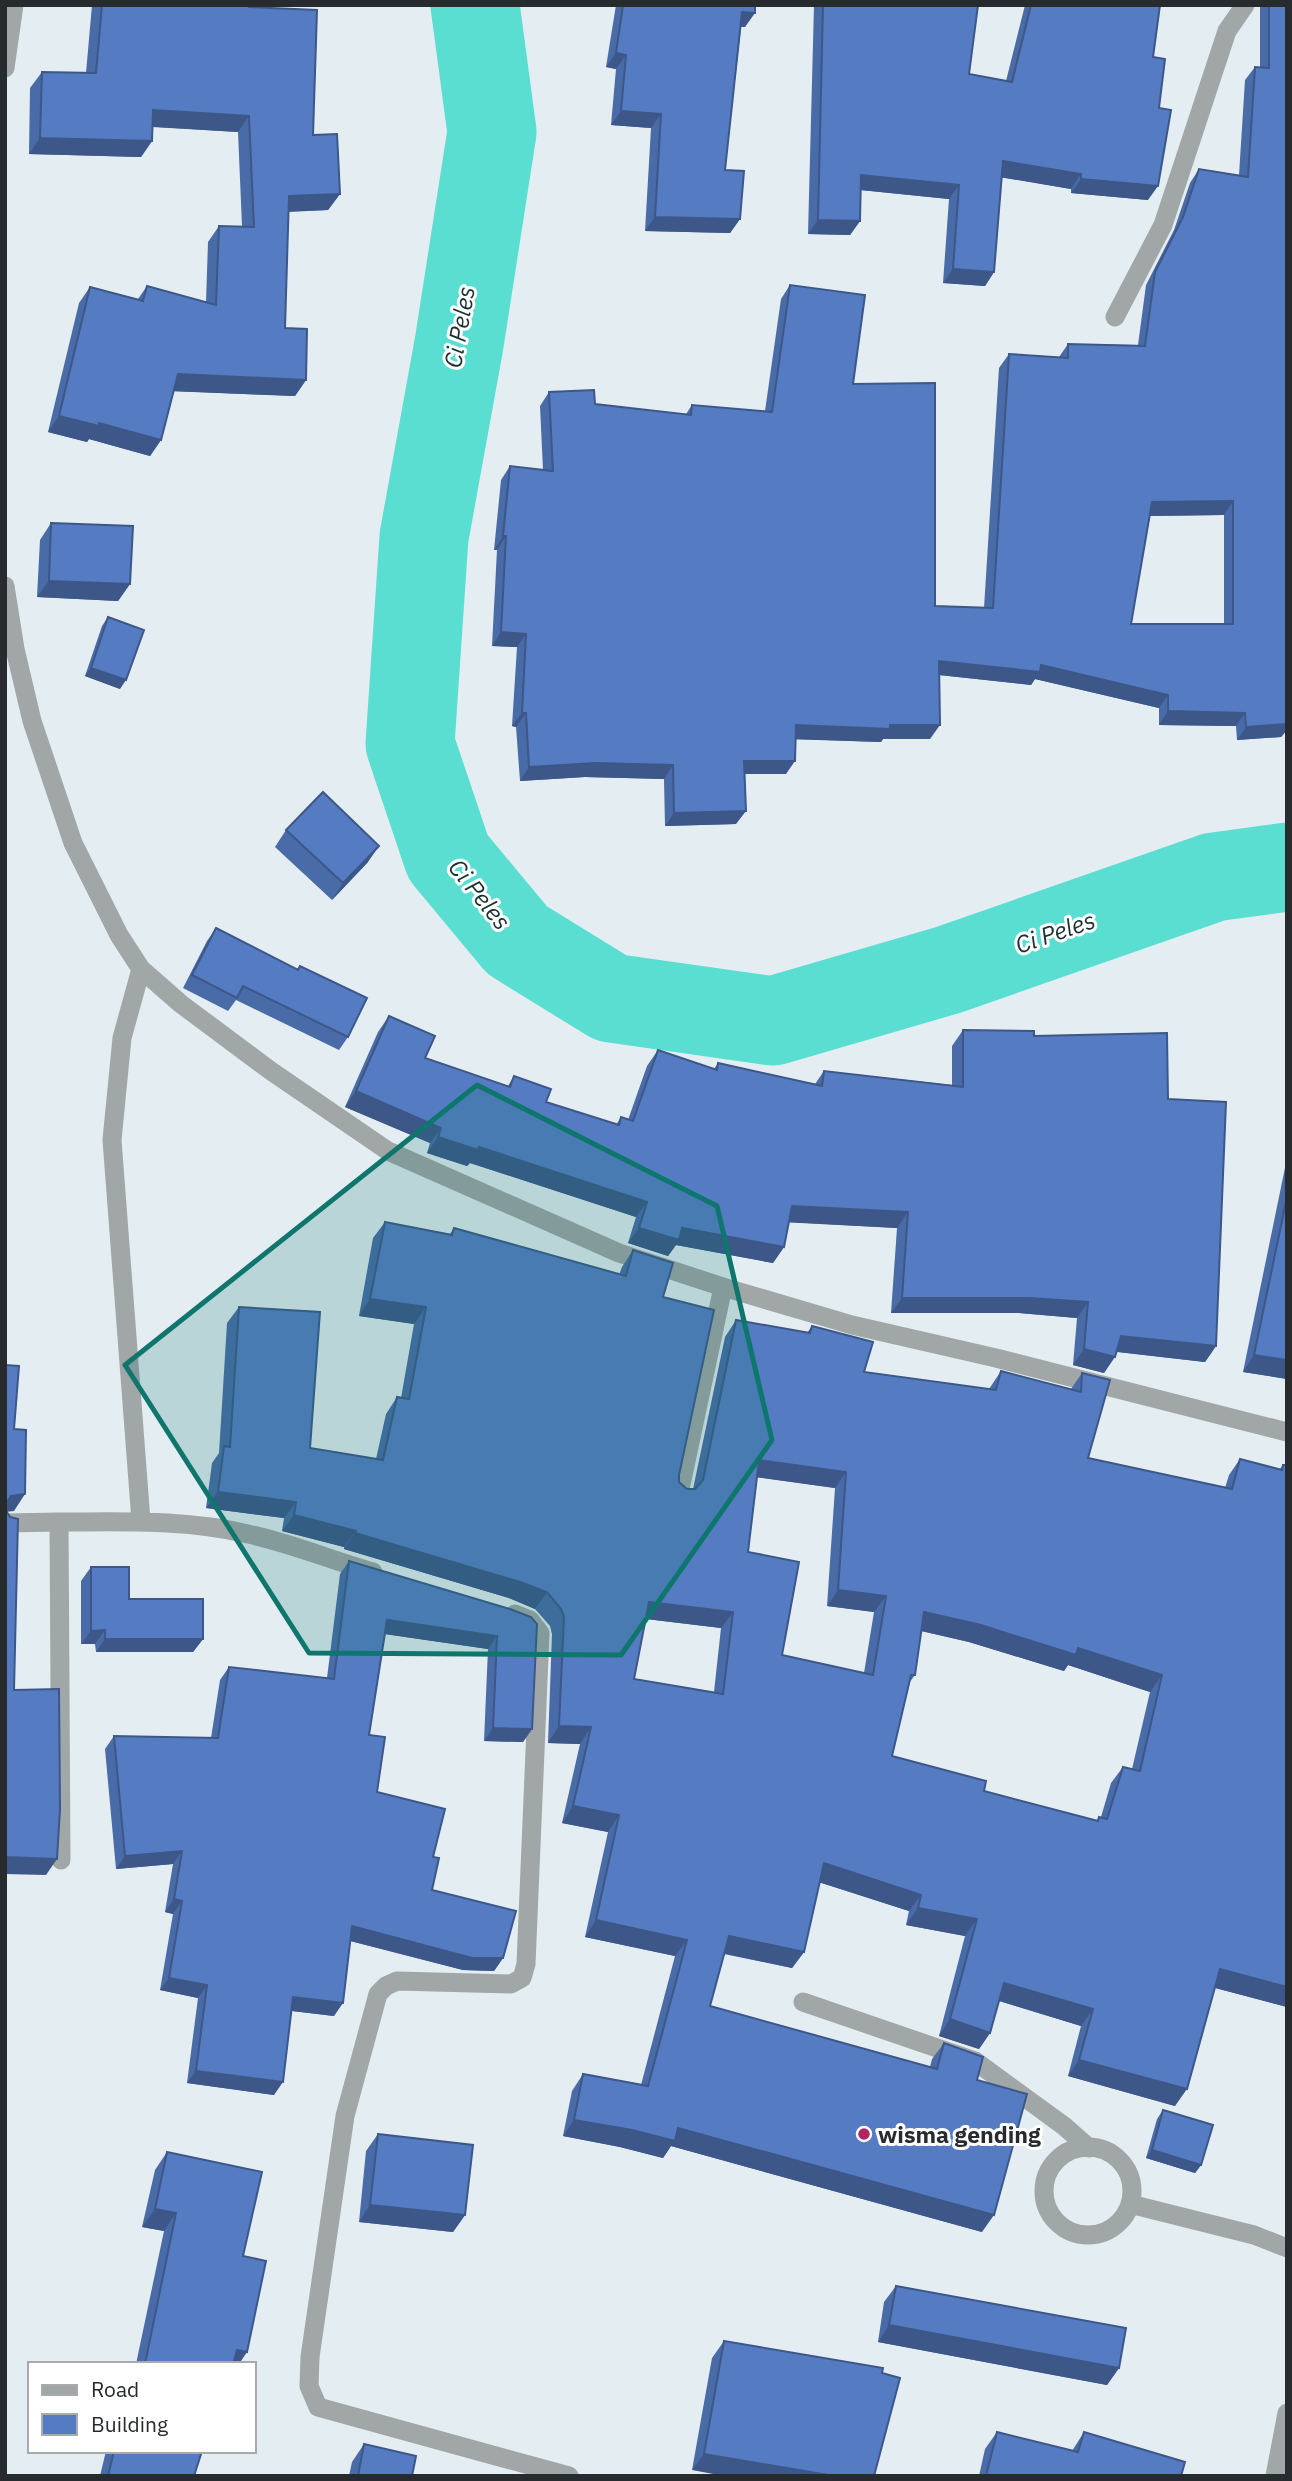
<svg xmlns="http://www.w3.org/2000/svg" width="1292" height="2481" viewBox="0 0 1292 2481" font-family="'IBM Plex Sans',sans-serif">
	<style>
		.lines { fill: none; stroke-linecap: round; stroke-linejoin: round }
		.river { stroke: #5aded2; stroke-width: 89 }
		.service { stroke: #a1a6a7; stroke-width: 19 }
		.minor { stroke: #a1a6a7; stroke-width: 19 }
		.tertiary { stroke: #a1a6a7; stroke-width: 19 }
		.wall { fill: #496ba7; fill-rule: evenodd }
		.shaded-wall { fill: #3c5788 }
		.building { fill: #557cc2; stroke: #3c5788; stroke-width: 2; fill-rule: evenodd }
		.marked { fill: #0f766e; fill-opacity: 0.2; stroke: #0f766e; stroke-width: 5; stroke-linejoin: round }
		.poi-dot { fill: #b02461; stroke: #fff; stroke-width: 2.5 }
		.labels { text-anchor: middle; dominant-baseline: central; stroke-width: 6; stroke-linejoin: round; paint-order: stroke }
		.poi-label { font-size: 23px; font-weight: bold; fill: #282b2d; stroke: #fff; text-anchor: start }
		.water-label { font-size: 24px; font-style: italic; fill: #1a312f; stroke: #fff }
	</style>
	<rect width="100%" height="100%" fill="#e4edf2"/>
	<g class="lines">
		<path class="river" d="M475 5 492 132 459 344 424 537 410 744 448 857 517 940 611 998 773 1021 948 970 1214 877 1287 867"/>
		<path class="service" d="M803 2002 975 2061 1064 2126 1089 2148
			M1044 2191a44 44 0 1 1 88 0a44 44 0 1 1-88 0Z
			M1130 2204 1254 2235 1287 2248"/>
		<path class="minor" d="M5 68 14 5
			M1115 317 1163 225 1227 31 1245 5
			M5 586 15 649 32 721 73 843 119 935 141 969 181 1004 271 1071 388 1151 619 1253 723 1287 852 1325 996 1358 1287 1432
			M141 969 122 1038 112 1140 141 1521
			M679 1494 723 1287
			M5 1523 59 1522
			M515 1614 530 1620 540 1633 526 1964 522 1978 511 1984 397 1981 386 1986 378 1994 345 2116 310 2357 309 2386 318 2407 569 2476
			M61 1860 59 1522C123 1522 186 1519 248 1534 290 1543 331 1560 373 1572"/>
		<path class="tertiary" d="M1275 2476 1287 2413"/>
	</g>
	<path class="wall" d="M92 5H249V7L313 135 340 194 328 210 288 212 285 328 306 380 295 396 174 391 161 440 150 456 89 439 87 442 48 432 79 303 90 287 138 299 147 286 206 302 208 242 219 226H242L238 132 152 127V141L141 157 29 154 30 88 42 72 86 73Z
		M616 5H755L745 27H741L725 170 740 219 730 233 645 231 651 128 611 125 616 69 606 67Z
		M814 5H978L969 74 1006 81 1025 5H1160L1153 57 1148 200 1071 193V189L1001 177 994 272 985 286 943 283 949 199 860 190V221L850 235 808 234Z
		M1260 5H1287V730L1281 737 1237 740 1236 726 1159 725V708L1035 679 1031 685 939 675 930 739H883L881 742 795 739 786 774H745L736 824 665 826 664 779 585 777 520 781 516 727 512 726 517 647 492 646 497 550H494L501 480 510 466 543 470 540 406 549 392 595 404 686 414 692 405 765 411 781 299 790 285 853 384 935 606 984 608 999 368 1009 354 1059 357 1068 344 1138 345 1146 285 1174 230 1190 183 1199 169 1239 175 1245 80 1255 67H1260ZM1224 515V624H1131L1150 516Z
		M51 523 130 584 118 601 37 597 40 540Z
		M108 617 120 689 85 676 102 626Z
		M286 830 368 862 332 900 275 847Z
		M216 928 297 970 300 966 348 1037 339 1050 236 1000 228 1011 183 988 207 941Z
		M389 1016 425 1058 508 1086 514 1076 546 1102 616 1125 621 1117 628 1120 647 1066 658 1050 714 1069 718 1063 815 1084 824 1071 952 1085V1046L963 1030 1034 1036 1168 1099 1216 1346 1205 1362 1117 1352 1104 1373 1073 1365 1077 1318 1019 1313H891L897 1228 789 1222 784 1247 773 1263 676 1245 668 1256 628 1243 636 1217 470 1163 467 1166 427 1153 430 1143 345 1107 378 1032Z
		M1287 1158V1379L1243 1372Z
		M385 1222 450 1234 454 1228 619 1275 622 1267 633 1250 663 1297 679 1482 687 1489H693L725 1337 736 1320 807 1333 812 1326 864 1372 989 1389 1001 1371 1071 1389 1082 1373 1088 1458 1225 1488 1229 1475 1240 1459 1280 1469 1283 1465H1287V2007L1215 1988 1175 2106 1068 2076 1081 2026 999 2001 990 2033 979 2049 939 2036 965 1936 906 1925 909 1911 819 1882 804 1952 792 1968 724 1954 710 2006 930 2067 932 2059 944 2043 977 2080 982 2232 671 2146 663 2158 620 2147 563 2136 572 2091 583 2074 641 2085 675 1956 585 1937 608 1832 562 1823 580 1744 548 1743 552 1634 550 1626 535 1609 509 1598 344 1549V1547L282 1531 284 1518 206 1508 212 1463 219 1453 227 1323 239 1307 310 1448 376 1459 386 1414 397 1397 401 1398 414 1324 359 1316 373 1238ZM757 1477 835 1488 827 1606 874 1612 864 1673 782 1655 748 1552ZM646 1619 721 1628 714 1692 634 1679ZM921 1631 969 1642 1064 1671 1068 1665 1150 1692 1132 1769 1123 1767 1111 1783 1101 1817H1099L1096 1821 984 1791 892 1756 909 1683 915 1675Z
		M349 1561 510 1609 532 1729 523 1742 484 1741 488 1649 384 1634 369 1735 377 1792 433 1857 432 1890 503 1958 494 1971 463 1970 350 1941 334 2016 292 2011 274 2095 187 2083 198 1998 160 1990 173 1914 165 1912 173 1864 116 1869 105 1749 114 1736 211 1738 220 1680 229 1667 327 1678 340 1574Z
		M91 1567 129 1599 203 1639 193 1652H96L95 1644H81V1581Z
		M1163 2110 1201 2165 1195 2173 1146 2158 1157 2119Z
		M378 2134 465 2215 453 2232 359 2222 366 2151Z
		M167 2152 243 2256 239 2364H136L164 2231 142 2227 155 2170Z
		M896 2286 1119 2368 1107 2385 878 2342 884 2302Z
		M724 2341 883 2368 692 2470 712 2358Z
		M997 2432 1072 2451 1084 2432 1181 2476H979L985 2449Z
		M364 2444 412 2476H349L352 2462Z
		M106 2451H202L194 2476H100Z"/>
	<path class="shaded-wall" d="M742 12 755 13 745 27 732 26Z
		M616 53 626 55 616 69 606 67Z
		M153 110 249 116 238 132 141 126Z
		M621 111 661 114 651 128 611 125Z
		M40 138 152 141 141 157 29 154Z
		M1003 161 1081 174 1071 189 993 176Z
		M861 175 959 185 949 199 851 189Z
		M1081 179 1158 186 1148 200 1071 193Z
		M340 194 328 210 277 212 289 196Z
		M655 217 740 219 730 233 645 231Z
		M818 220 860 221 850 235 808 234Z
		M953 269 994 272 985 286 943 283Z
		M178 374 306 380 295 396 167 391Z
		M59 416 99 423 161 440 150 456 89 439 87 442 48 432Z
		M1233 501 1224 515 1142 516 1152 502Z
		M503 536H506L497 550H494Z
		M49 581 130 584 118 601 37 597Z
		M501 632 526 634 517 647 492 646Z
		M939 661 1041 665 1168 695 1159 708 1035 679 1031 685 930 674Z
		M91 668 126 680 120 689 85 676Z
		M1168 711 1245 713 1236 726 1159 725Z
		M522 713H526L516 727 512 726Z
		M1287 724V730L1281 737 1237 740 1246 727Z
		M796 725H940L930 739H883L881 742 786 739Z
		M744 761H795L786 774H735Z
		M595 763 673 765 664 779 585 777 520 781 529 767Z
		M746 811 736 824 665 826 674 813Z
		M379 846 368 862 332 900 343 883Z
		M356 1091 441 1128 430 1143 345 1107Z
		M438 1137 479 1147 647 1202 636 1217 470 1163 467 1166 427 1153Z
		M792 1206 908 1212 897 1228 781 1222Z
		M639 1228H682L784 1247 773 1263 676 1245 668 1256 628 1243Z
		M902 1298H1030L1088 1302 1077 1318 1019 1313H891Z
		M370 1299 426 1307 414 1324 359 1316Z
		M1121 1336 1216 1346 1205 1362 1110 1351Z
		M1084 1349 1115 1357 1104 1373 1073 1365Z
		M1254 1355 1287 1360V1379L1243 1372Z
		M759 1460 846 1472 835 1488 747 1476Z
		M218 1492 296 1502 284 1518 206 1508Z
		M25 1494 14 1511 5 1512V1504L11 1496Z
		M294 1515 356 1531 344 1547 282 1531Z
		M355 1533 520 1582 547 1592 535 1609 509 1598 344 1549Z
		M838 1590 886 1596 874 1612 827 1606Z
		M649 1602 733 1612 721 1628 638 1618Z
		M924 1612 1078 1648 1162 1675 1150 1692 1068 1665 1064 1671 969 1642 913 1629Z
		M387 1620 497 1636 488 1649 378 1633Z
		M105 1630 95 1644H81L91 1631Z
		M105 1639H203L193 1652H96Z
		M559 1726 591 1727 580 1744 548 1743Z
		M493 1728 532 1729 523 1742 484 1741Z
		M573 1806 619 1815 608 1832 562 1823Z
		M182 1851 173 1864 116 1869 125 1856Z
		M5 1857 57 1859 46 1875 5 1874Z
		M824 1863 921 1895 909 1911 812 1880Z
		M174 1899 182 1901 173 1914 165 1912Z
		M918 1908 977 1919 965 1936 906 1925Z
		M596 1920 687 1940 675 1956 585 1937Z
		M352 1926 503 1958 494 1971 463 1970 343 1939Z
		M729 1936 804 1952 792 1968 717 1952Z
		M1220 1969 1287 1987V2007L1208 1986Z
		M169 1978 207 1985 198 1998 160 1990Z
		M1004 1983 1093 2009 1081 2026 993 1999Z
		M293 1997 343 2003 334 2016 284 2010Z
		M950 2019 990 2033 979 2049 939 2036Z
		M1079 2060 1187 2089 1175 2106 1068 2076Z
		M196 2071 283 2082 274 2095 187 2083Z
		M574 2120 678 2128 994 2215 982 2232 671 2146 663 2158 620 2147 563 2136Z
		M1152 2150 1201 2165 1195 2173 1146 2158Z
		M370 2205 465 2215 453 2232 359 2222Z
		M155 2209 176 2213 164 2231 142 2227Z
		M889 2325 1119 2368 1107 2385 878 2342Z
		M237 2350 247 2352 239 2364H228Z
		M704 2454 834 2476H724L692 2470Z"/>
	<path class="building" d="M102 5H249V7L317 10 313 135 337 134 340 194 289 196 285 328 307 329 306 380 178 374 161 440 99 423V426L59 416 90 287 143 301 147 286 216 305 219 226 254 227 249 116 153 110 152 141 40 138 42 72 96 73Z
		M623 5H755V13L742 12 725 170 744 171 740 219 655 217 661 114 621 111 626 55 616 53Z
		M823 5H978L969 74 1012 82 1031 5H1160L1153 57 1165 59 1159 108 1171 110 1158 186 1081 179V174L1003 161 994 272 953 269 959 185 861 175 860 221 818 220Z
		M1269 5H1287V724L1246 727 1245 713 1168 711V695L1041 665 1040 672 939 661 940 725H890V729L796 725 795 761H744L746 811 674 813 673 765 595 763 529 767 526 713H522L526 634 501 632 506 536H503L510 466 553 471 549 392 594 390 595 404 691 415 692 405 772 412 790 285 865 295 853 384 935 383V606L993 608 1009 354 1068 358V344L1145 346 1155 272 1183 217 1199 169 1248 177 1255 67 1269 68ZM1233 501V624H1131L1152 502Z
		M51 523 133 526 130 584 49 581Z
		M108 617 144 630 126 680 91 668Z
		M323 792 379 846 343 883 286 830Z
		M216 928 298 970 300 966 367 998 348 1037 243 986 237 998 192 975Z
		M389 1016 435 1036 425 1058 510 1087 514 1076 551 1089 546 1102 619 1125 621 1117 633 1121 658 1050 717 1070 718 1063 822 1086 824 1071 963 1087V1030L1034 1031V1036L1167 1033 1168 1099 1226 1102 1216 1346 1121 1336 1115 1357 1084 1349 1088 1302 1030 1298H902L908 1212 792 1206 784 1247 682 1228 679 1240 639 1228 647 1202 479 1147 478 1150 438 1137 441 1128 356 1091Z
		M1287 1197V1360L1254 1355Z
		M385 1222 452 1235 454 1228 626 1276 633 1250 673 1263 663 1297 714 1310 679 1475V1482L687 1489H695L703 1480 736 1320 810 1333 812 1326 873 1342 864 1372 996 1390 1001 1371 1081 1392 1082 1373 1110 1380 1088 1458 1232 1489 1240 1459 1282 1470 1283 1465H1287V1987L1220 1969 1187 2089 1079 2060 1093 2009 1004 1983 990 2033 950 2019 977 1919 918 1908 921 1895 824 1863 804 1952 729 1936 710 2006 937 2069 944 2043 983 2057 977 2080 1027 2094 994 2215 678 2128 675 2141 632 2130 574 2120 583 2074 648 2086 687 1940 596 1920 619 1815 573 1806 591 1727 559 1726 564 1617 561 1609 547 1592 520 1582 355 1533 356 1531 294 1515 296 1502 218 1492 224 1446 230 1447 239 1307 320 1312 310 1448 383 1460 397 1397 409 1399 426 1307 370 1299ZM759 1460 846 1472 838 1590 886 1596 873 1675 782 1655 799 1562 748 1552ZM649 1602 733 1612 723 1694 634 1679ZM924 1612 981 1625 1076 1655 1078 1648 1162 1675 1140 1771 1123 1767 1107 1819 1099 1817 1098 1821 984 1791 986 1781 892 1756 911 1675H915Z
		M5 1365 19 1366 14 1429 26 1430 25 1494 11 1496 5 1505Z
		M5 1509 10 1517 18 1519 14 1690 59 1689 60 1809 57 1859 5 1857Z
		M349 1561 510 1609 531 1617 537 1624 532 1729 493 1728 497 1636 387 1620 369 1735 385 1737 377 1792 445 1809 433 1857 439 1858 432 1890 516 1911 503 1958H472L352 1926 343 2003 293 1997 283 2082 196 2071 207 1985 169 1978 182 1901 174 1899 182 1851 125 1856 114 1736 218 1738 229 1667 334 1679Z
		M91 1567H129V1599H203V1639H105V1630L91 1631Z
		M1163 2110 1213 2125 1201 2165 1152 2150Z
		M378 2134 473 2145 465 2215 370 2205Z
		M167 2152 262 2172 243 2256 266 2261 247 2352 237 2350 233 2364H145L176 2213 155 2209Z
		M896 2286 1126 2328 1119 2368 889 2325Z
		M724 2341 883 2368 882 2373 900 2378 874 2476H834L704 2454Z
		M997 2432 1078 2452 1084 2432 1185 2462 1181 2476H986Z
		M364 2444 416 2456 412 2476H358Z
		M114 2451H202L194 2476H108Z"/>
	<path class="marked" d="M477 1085 717 1206 772 1440 621 1655 309 1653 125 1365Z"/>
	<circle class="poi-dot" cx="864" cy="2134" r="7"/>
	<g class="labels">
		<g class="poi-label">
			<text x="878" y="2134">wisma gending</text>
		</g>
		<g class="water-label">
			<text transform="translate(459 327) rotate(-80)">Ci Peles</text>
			<text transform="translate(480 894) rotate(51)">Ci Peles</text>
			<text transform="translate(1055 932) rotate(-19)">Ci Peles</text>
		</g>
	</g>
	<rect width="1292" height="2481" fill="none" stroke="#282b2d" stroke-width="14"/>
	<rect x="28" y="2362" width="228" height="91" fill="#ffffff" stroke="#a9aaab" stroke-width="2"/>
	<rect x="42" y="2385" width="35" height="10" fill="#a1a6a7" stroke="#a9aaab" stroke-width="2"/>
	<text x="91" y="2397" font-size="21" fill="#282b2d">Road</text>
	<rect x="42" y="2414" width="35" height="21" fill="#557cc2" stroke="#a9aaab" stroke-width="2"/>
	<text x="91" y="2432" font-size="21" fill="#282b2d">Building</text>
</svg>
